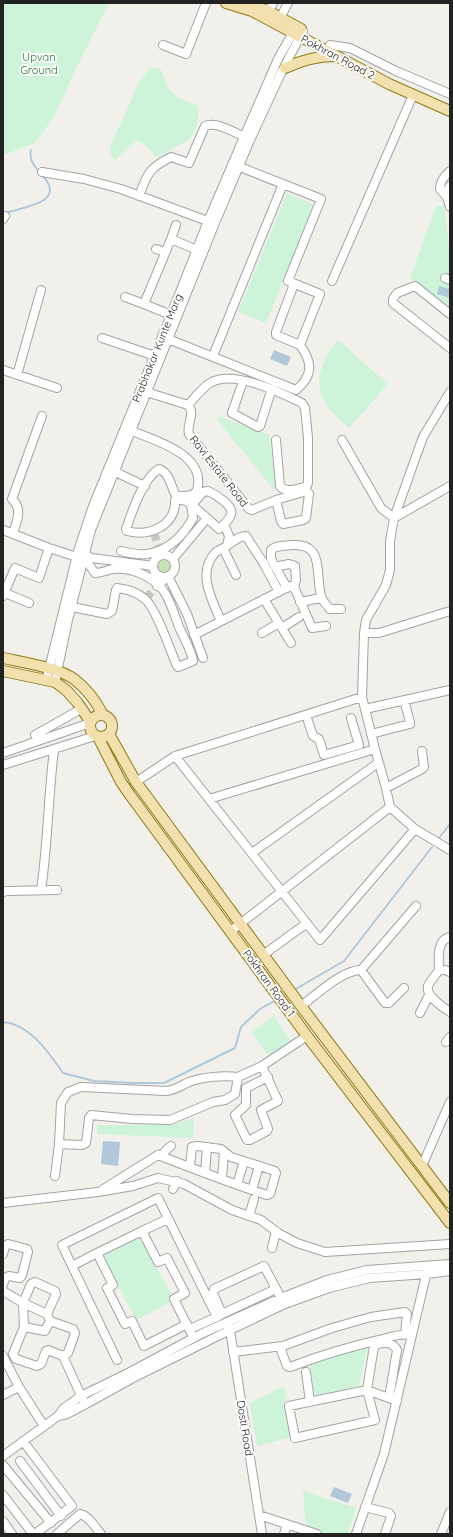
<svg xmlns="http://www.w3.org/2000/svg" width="453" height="1537" viewBox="0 0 453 1537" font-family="Quicksand,sans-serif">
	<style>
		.grass { fill: #c4e4b6 }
		.park { fill: #cdf4d8 }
		.water { fill: #b0c8d9 }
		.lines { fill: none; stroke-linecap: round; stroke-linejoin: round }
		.stream { stroke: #b0c8d9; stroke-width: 2 }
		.minor-tunnel { stroke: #c8c7c2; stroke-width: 8; stroke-dasharray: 8 4; stroke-linecap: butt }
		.minor-casing { stroke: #a3a3a3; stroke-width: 10 }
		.major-casing { stroke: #8d7b12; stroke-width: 12 }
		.minor { stroke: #fff; stroke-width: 8 }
		.major { stroke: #f2e1ae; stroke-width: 10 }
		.labels { text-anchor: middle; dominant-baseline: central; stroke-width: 4; stroke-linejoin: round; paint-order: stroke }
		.park-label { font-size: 11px; fill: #197632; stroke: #fff }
		.street-label { font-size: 11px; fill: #222; stroke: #fff }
	</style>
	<rect width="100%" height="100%" fill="#f1f0ea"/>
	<path class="grass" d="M158 566a6 6 0 1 1 12 0a6 6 0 1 1-12 0Z"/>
	<path class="park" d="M3 3H109L72 77 56 114 35 143 3 155Z
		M150 68H156L162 71C169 97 176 96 198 106 200 117 196 132 188 140L156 158 149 148 137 140 115 160C109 156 110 151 111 145L139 82Z
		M287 193 314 205 266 323 238 312Z
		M436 206H444L450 254V307L410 278Z
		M338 340 388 384 349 428C341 420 331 412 325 403 312 382 323 357 338 340Z
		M218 416 270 435 275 491 219 422Z
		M274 1016 291 1041 269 1056 252 1032Z
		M194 1118 193 1138 97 1134V1125H173Z
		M140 1237 174 1300 136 1320 103 1256Z
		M368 1345 359 1386 315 1395 310 1364Z
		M284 1386 292 1437 257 1446 250 1403Z
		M303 1491 356 1508 348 1534H327L306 1527Z"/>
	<path class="water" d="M439 286 450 289V298L437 294Z
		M274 350 291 357 287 366 270 359Z
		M103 1141 120 1142 118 1166 101 1164Z
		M334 1487 352 1494 348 1503 330 1496Z"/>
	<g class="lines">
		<path class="stream" d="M31 150C29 159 33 164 39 172
			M5 213C23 207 68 203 42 175
			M439 838 450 824
			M294 990 344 961 432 847
			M3 1022C30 1024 49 1053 63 1073L94 1081 133 1083H164L235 1048 241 1027 260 1009 276 1000"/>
		<path class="minor-tunnel" d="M154 533 160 550
			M146 598 157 586"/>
		<g class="minor-casing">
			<path id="minor" d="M266 17 273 3
				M278 22 288 3
				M163 45 186 54 206 3
				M330 45 350 48 396 71 450 94
				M42 172 84 179 121 189 213 223
				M440 189 447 197 450 207
				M440 189C440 182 445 175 450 171
				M445 194 450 186
				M139 196C147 174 149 168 171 157L189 163 205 126C217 121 235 133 247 138
				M3 219 5 216
				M171 239 176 225
				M156 249 165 252
				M445 278 450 280
				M332 281 413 95
				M294 284 276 332V335L300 345
				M125 297 144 304
				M450 314 415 286 397 293 393 299V303L450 348
				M171 315 144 304 171 239 197 250
				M102 338 155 356
				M168 339 296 390C313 376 313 363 300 345L320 294 288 281 321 199 235 165
				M213 356 283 184
				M3 370 57 388
				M17 375 41 290
				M243 381 232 413 258 427 260 426 272 388
				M143 391 188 405C196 414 186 424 189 434L249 509 252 510 276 500 281 521 283 524 303 520 306 518 309 494 307 491 276 500
				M188 405C195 398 203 386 212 382 234 370 282 393 302 403L305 408 308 438V483L306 487C298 488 286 494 280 486L276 440
				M342 440 381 508 394 518
				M111 470 145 486
				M394 518 450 486
				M126 529C132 512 143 478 159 469 170 473 171 487 176 496 184 496 197 498 198 486 203 452 150 439 127 429
				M3 530 49 548 77 557 84 554 92 558 153 566
				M13 533C17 521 23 509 12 499L42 416
				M227 546C233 541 239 536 246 536L264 564 279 592
				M223 548 236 575
				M121 551C129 553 139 555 147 554 168 551 183 536 193 518L191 504 186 501 177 499 175 500C176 526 149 537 127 531
				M153 566a11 11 0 1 1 22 0a11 11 0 1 1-22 0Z
				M173 559 207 518 219 529C223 525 230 520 231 514 234 506 215 494 208 491L203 492 192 505 207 518
				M79 560 88 563 95 573C102 573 107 570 113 569 132 567 155 577 165 593 171 603 175 616 179 627 183 636 192 652 193 661L178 667 177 666C171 652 156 608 145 599 138 593 127 589 117 588
				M275 567 289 564 295 566 296 580 294 588
				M157 586 168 576 187 614 203 658
				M287 588 271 559V550C276 545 285 546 292 545 325 543 315 573 321 596 322 601 327 605 330 609H341
				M3 592 29 603
				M3 596 15 568 39 578 49 548
				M264 599 291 643
				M300 602 321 598
				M67 606 107 614 112 611 116 590
				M221 621C212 600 196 572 216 552 219 550 224 548 227 546L229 536 224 524
				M282 628 299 617
				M262 633 279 623
				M364 633H379L450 611
				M194 635 290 586 295 589 312 628 326 626
				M46 681 78 551 93 506 171 315 208 221 244 137 278 59 295 29
				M55 682 68 620 91 530 215 223 250 140 282 71 303 31
				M365 709 450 690
				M306 715 313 736 319 739 324 755 359 745 351 718
				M371 734 410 724V722L404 700
				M35 735 81 709
				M3 753 90 723
				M175 756 320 940 415 829 390 807 386 788 375 749 362 697 364 633 366 620 386 585 390 570V541L394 518 423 437 450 392
				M3 765 95 736
				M136 782 175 756 362 697
				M386 788 422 769 424 767 422 751
				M209 799 375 749
				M415 829 450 850
				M252 853 378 763
				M41 890C48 844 48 797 54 750
				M3 892 7 891 57 890
				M231 931 390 807
				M263 955 307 923
				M361 970 385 1003H389L404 988
				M439 970C439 959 436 940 450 937
				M450 972 445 970H439C436 975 430 981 428 986 425 996 443 1007 450 1012
				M301 1006C316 995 342 970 361 970L416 906
				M420 1013 429 995
				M446 1042 450 1037
				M262 1066 278 1101 261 1110 268 1129 267 1131 250 1140H247L235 1115 246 1105V1088L268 1077
				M59 1144 82 1145 86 1143 89 1118 91 1115 132 1119 170 1120 213 1102 225 1100 235 1094 238 1077 262 1066 307 1036
				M158 1155C194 1169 230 1183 267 1195L270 1194 276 1173 275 1171 231 1157 221 1149 197 1146 192 1147 190 1167
				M422 1166 450 1102
				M205 1173 207 1147
				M55 1176 59 1144 61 1103 68 1092 81 1087 166 1091C176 1090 180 1086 189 1082 203 1077 223 1075 238 1077
				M222 1179 224 1152
				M237 1185 244 1161
				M173 1189 177 1181
				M102 1190 158 1155 163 1154 167 1149 171 1146
				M252 1190 259 1166
				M3 1203 98 1192 133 1186 158 1178 184 1184 232 1210 261 1220 278 1233 297 1243 325 1252 450 1244
				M249 1216 254 1199
				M142 1231 168 1219
				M272 1248 276 1231
				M3 1254 5 1246 8 1244 27 1249 28 1252 22 1275 20 1278 9 1276 5 1278 3 1285
				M72 1266 97 1253
				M3 1291 23 1303 24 1327 13 1354 16 1359 37 1366 41 1364 46 1351 48 1350 63 1356 68 1353 75 1333 73 1329 50 1321 45 1331 24 1327
				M47 1314 56 1294 55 1291 35 1282 31 1284 23 1303 47 1314 50 1321
				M222 1314 276 1289
				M217 1317 222 1314 213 1293 214 1289 264 1266 281 1298
				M187 1324 144 1346 132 1321 125 1324 107 1288 113 1285 97 1253 142 1231 158 1262 167 1258 185 1293 174 1299 191 1333
				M227 1325 230 1330 262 1534
				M283 1346 281 1350 287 1366 290 1367C319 1356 348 1347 379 1340 388 1338 399 1333 409 1335
				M233 1352 283 1346 332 1328 371 1317 405 1312 407 1314 405 1334
				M3 1356 19 1387 44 1426
				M63 1356 83 1400
				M117 1360 62 1245 158 1198 217 1317 190 1329
				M306 1372 310 1402
				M3 1395 19 1387
				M389 1398 397 1350C393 1342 382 1341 374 1346L367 1390 375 1420 295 1438 289 1406 367 1390 397 1401
				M58 1416 67 1414 86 1404 133 1378 230 1330 285 1304 329 1288 370 1278 427 1274 450 1271
				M23 1441 72 1506 35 1534
				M3 1456 58 1416 64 1408 81 1396 130 1372 203 1333 281 1298 327 1280 367 1270 450 1264
				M20 1461 61 1516
				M3 1465 51 1523
				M3 1495 33 1534
				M365 1507 389 1513 391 1516 385 1534
				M259 1515 317 1534
				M3 1521 12 1534
				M57 1534 80 1514C89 1516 95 1527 101 1534
				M284 1534 287 1525
				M356 1534 384 1454 427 1271
				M441 1534 450 1512"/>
		</g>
		<g class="major-casing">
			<path id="major" d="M226 3 252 11 389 84 450 111
				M247 3 268 11 301 29
				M285 68C302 60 316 56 335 56
				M3 658C22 662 59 668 74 679 87 689 96 701 103 715
				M3 671 55 682 66 690 77 702 90 721
				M90 726a11 11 0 1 1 22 0a11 11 0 1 1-22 0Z
				M109 734 136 782 301 1006 450 1203
				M98 737 121 782 130 795 307 1036 450 1223"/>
		</g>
		<use href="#minor" class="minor"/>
		<use href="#major" class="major"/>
	</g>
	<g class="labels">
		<g class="park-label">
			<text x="39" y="57">Upvan<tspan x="39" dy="13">Ground</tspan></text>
		</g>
		<g class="street-label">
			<text transform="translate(338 57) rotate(28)">Pokhran Road 2</text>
			<text transform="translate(157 348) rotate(-68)">Prabhakar Kunte Marg</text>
			<text transform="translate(219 471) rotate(52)">Ravi Estate Road</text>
			<text transform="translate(269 983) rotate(54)">Pokhran Road 1</text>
			<text transform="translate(245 1428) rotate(81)">Dosti Road</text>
		</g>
	</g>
	<rect width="453" height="1537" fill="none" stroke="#222222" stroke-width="8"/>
</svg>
